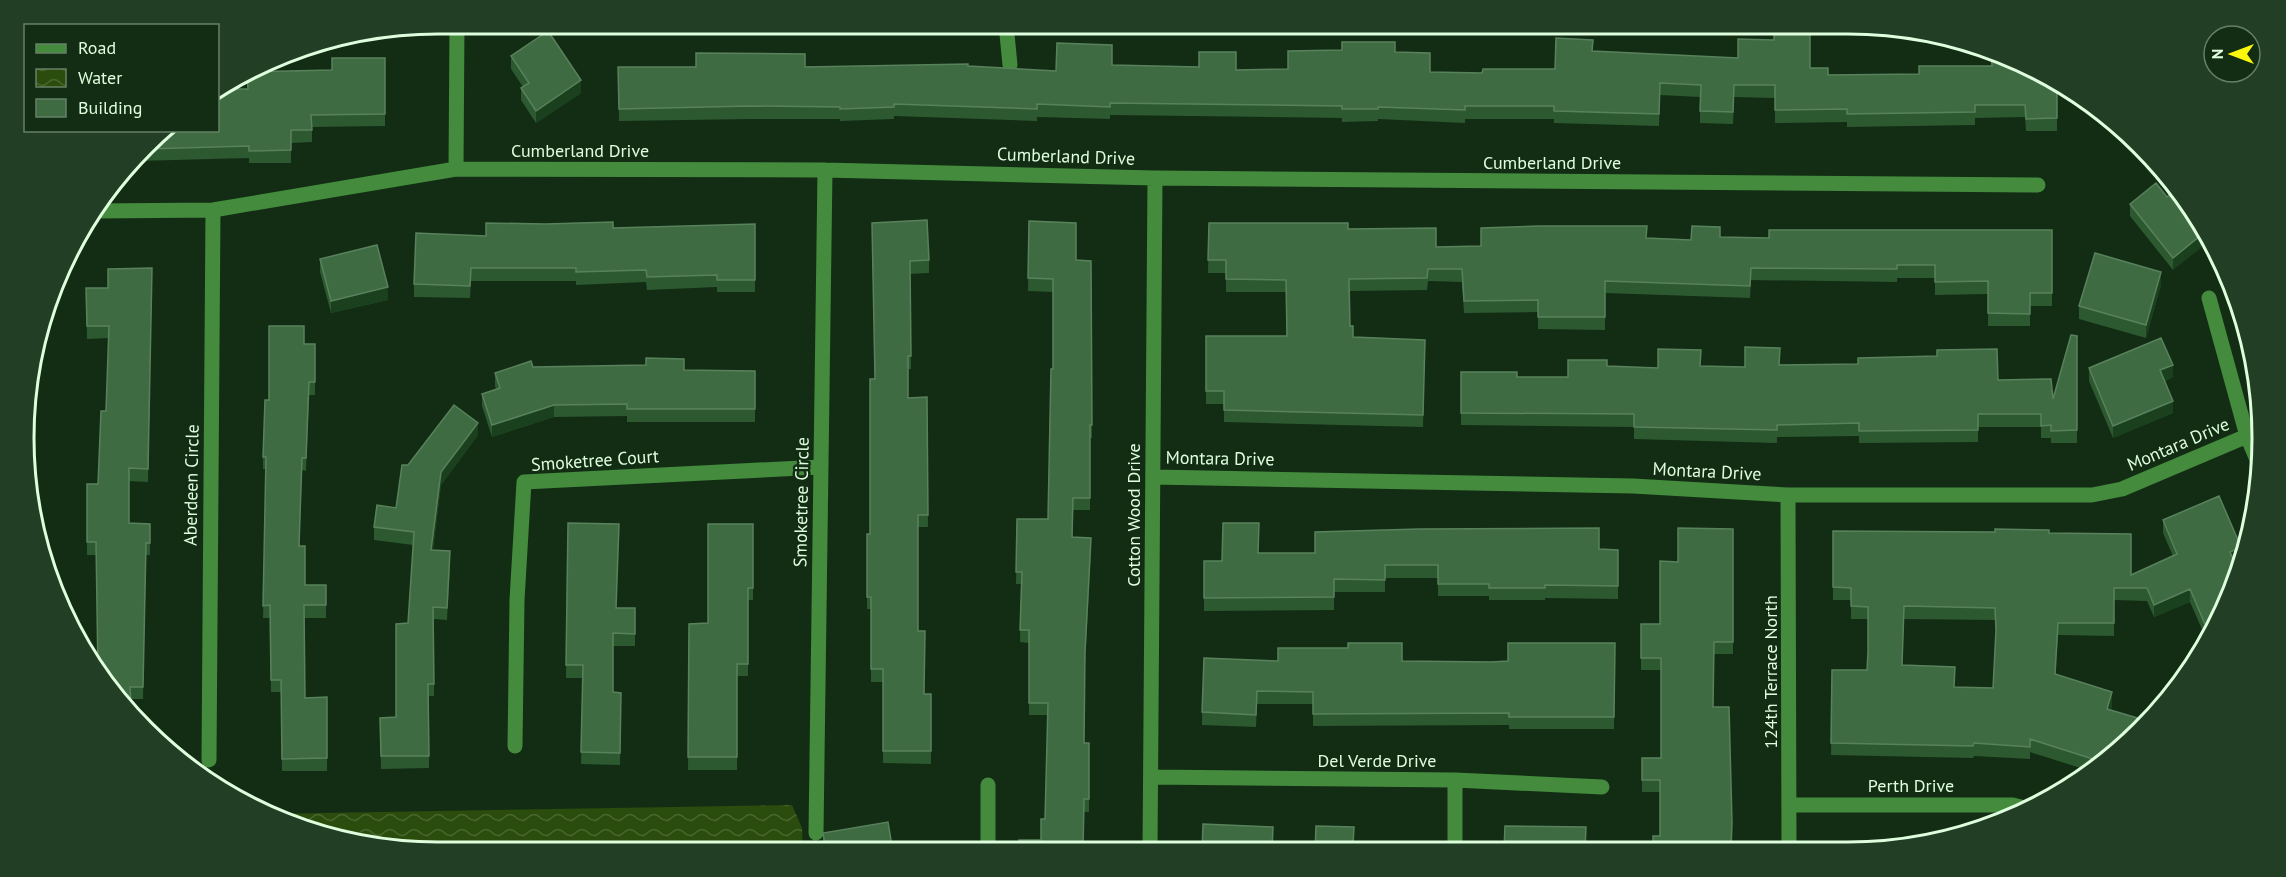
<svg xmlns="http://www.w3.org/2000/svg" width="2286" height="877" viewBox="0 0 2286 877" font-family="'PT Sans',sans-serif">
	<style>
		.water { fill: url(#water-waves) }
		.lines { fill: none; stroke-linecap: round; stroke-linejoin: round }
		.minor { stroke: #448b3e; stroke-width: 15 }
		.wall { fill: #2c5930; fill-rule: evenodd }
		.shaded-wall { fill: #1a401d }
		.building { fill: #3f6b43; stroke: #58825b; stroke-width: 1.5; fill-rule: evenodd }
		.labels { text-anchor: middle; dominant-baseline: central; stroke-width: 5; stroke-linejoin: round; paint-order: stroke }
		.street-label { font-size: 18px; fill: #defede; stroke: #122d14 }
		.rim { fill: none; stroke: #defede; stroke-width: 3 }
	</style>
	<defs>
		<pattern id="water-waves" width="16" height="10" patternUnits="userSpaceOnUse" patternTransform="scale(1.5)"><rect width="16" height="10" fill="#2a4c0c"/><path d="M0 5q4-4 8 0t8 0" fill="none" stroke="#48672f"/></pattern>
	</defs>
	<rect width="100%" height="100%" fill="#122d14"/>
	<path class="water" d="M792 805 802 828 803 852 438 853 331 839 265 814Z"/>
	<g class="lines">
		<path class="minor" d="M1006 24 1010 65
			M456 169 457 24
			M96 211 213 210 456 169 825 170 1155 178 2038 185
			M2209 298 2247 436 2261 469
			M1153 477 1633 486 1788 495H2092L2122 489 2247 436
			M1788 495 1789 850
			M515 746 517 600 524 482 821 467
			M209 760 213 210
			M1151 777 1455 780 1602 787
			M1790 805H2013L2032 810
			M816 833 825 170
			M1150 851 1155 178
			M1455 851V780
			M988 852V785"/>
	</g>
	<path class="wall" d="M1593 51 1810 68 1828 75 2057 83V131H2026L2025 117 1975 118V125L1847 127V122L1775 123V98L1734 97 1733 124 1700 123V97L1660 95 1659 126 1554 123V119H1465V123L1378 119V121L1342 122V118L1110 115V119L1037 117V121L894 116V119L840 121V119H751L619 121 618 67 968 66 1056 71 1112 65 1236 70 1288 69 1395 52 1430 72 1482 73 1555 69Z
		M511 56 581 93 536 123 521 100V88L523 87 511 69Z
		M385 58V126L312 127V142L291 143V163H249V158L137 161 162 130 248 89 332 70Z
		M2176 189 2173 270 2130 216V204L2167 197Z
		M1029 221 1076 260 1091 261 1092 438H1090V510H1073V537L1091 550 1085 664 1084 743H1089V812H1084L1041 840 1045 819 1048 715H1029V643L1020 642 1021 584H1016L1017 519H1048L1053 369V292L1028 291Z
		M872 223 929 260V273L910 274 911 369H908V398L927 397 928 527H918V631L924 694H931V764L883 763V682H871V609H867V534H870L875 379Z
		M1209 223 1348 229 1436 247 1481 246 1647 238 1691 240 1720 237 1769 238 2052 230V306H2030V326H1988V294L1935 295V278H1897V282L1751 280 1750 298 1605 293V330L1538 329V312L1464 313 1462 282 1428 281 1427 290 1349 291 1350 326 1353 337 1425 352 1423 427 1224 422V404H1206V336H1287L1286 292H1226V273H1208Z
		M755 224V292H717V287L647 290 646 282 576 285V281H471L470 298 414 297V284L486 236 613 228Z
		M320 259 388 300 331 313 320 272Z
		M152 268 148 482 129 481V523L150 524V555H146L143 699H131L96 555H87V484H98L106 411 109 338 87 339 86 288H108Z
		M2161 285 2146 338 2079 319V306Z
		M2077 336V443H2051V438H2041V427H1978V442L1859 443V436L1777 437V443L1634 439V427L1461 425V372L1517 377H1568L1607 366 1658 368 1701 366 1745 367 1780 365 1998 380 2053 399Z
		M304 344H315V395H309L306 471 302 470 299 546 305 585H326V618H304L305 698 327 697V771H282L281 692H271L270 618H263L266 469H263V457L269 400Z
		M533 367 684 370 755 371V422H627V416L554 417 492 437 482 406V394L496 389 495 386V373Z
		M2089 368 2173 377 2165 381 2173 413 2113 438 2089 381Z
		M478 435 441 485 433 550 450 563 447 620 434 619V696H429V768L381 769 380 718 396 717 408 623 413 545 374 540V527L396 508 408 465Z
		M2163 520 2241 560 2235 562 2238 570 2208 643 2190 602 2154 617 2147 601 2114 600V636L2058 635 2055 674 2112 705 2111 710 2141 726 2121 750 2090 771 2030 752V759L1974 756 1973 758 1831 755 1832 670H1867L1868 652V619H1851V600H1833V531L2049 533 2131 575 2173 556 2163 533ZM1904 619 1995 620 1996 637 1993 688 1955 687 1902 665Z
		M568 523 617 608H635V646H613V692L621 693 620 765 581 764 583 678H566Z
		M753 524V600H748V676H737V770H688L689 624 708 623Z
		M1733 529V654H1714L1660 836V792H1642V758H1661V670H1641V624H1660L1678 562Z
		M1599 549 1618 550V599L1545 598V600H1489V596H1438V578H1385V592H1334V610L1204 611V561H1222L1315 553Z
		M1615 643 1614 729H1509V725L1313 726V704H1257L1256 727 1202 725V712L1278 661H1402L1491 662 1508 661Z
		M823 833 893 852H823Z"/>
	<path class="shaded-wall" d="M581 80V93L536 123V111Z
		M2206 231 2211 240 2173 270V258Z
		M2161 272V285L2146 338V325Z
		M388 287V300L331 313V301Z
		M2173 365V377L2160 383V370Z
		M2173 401V413L2113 438V426Z
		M554 405V417L492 437V425Z
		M478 423V435L441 485 431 562V550L441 472Z
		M1091 538V550L1085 664V652Z
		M2241 547V560L2230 564V552Z
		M450 551V563L447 620V608Z
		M2190 589V602L2154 617V605Z
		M2058 623V635L2055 686V674Z
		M2112 692V705L2107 721V709Z"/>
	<path class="building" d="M1810 27V68H1828V75L1919 74V66H1992L1991 52 2031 67 2057 83V118L2026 119 2025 105H1975V112L1847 114V109L1775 110V85H1734L1733 112 1700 111 1701 85 1660 83 1659 114 1554 111V106H1465V110L1378 107V109H1342V106L1110 103V107L1037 104V109L894 104V107L840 109V107L751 106 619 109 618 67H696V53L805 54V67L968 64V66L1056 71 1057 43 1112 45V65L1199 67V52H1236V70L1288 69V51L1342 50V42H1395V52L1430 53V72L1482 73 1483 69H1555L1556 38 1593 40 1592 51 1738 58V39L1774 40V28Z
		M548 31 581 80 536 111 521 88 529 83 511 56Z
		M332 58H385V114L311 115 312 130H291V150L249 151V146L147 149 162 130H218V89H248L247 72 332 70Z
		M2156 183 2167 197 2176 189 2206 231 2173 258 2130 204Z
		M927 220 929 260 910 261 911 356H908V398L927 397 928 515H918V631H925L924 694H931V751H883V669H871V597H867V534H870V379H875L872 223Z
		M1029 221 1076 223V260L1091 261 1092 425H1090V498H1073L1072 537 1091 538 1085 652 1084 743H1089V799H1084L1083 851 1019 852V840H1041V819H1045L1048 703H1029V630H1020L1022 572H1016L1017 519H1048L1051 369H1053V279L1028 278Z
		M613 222V228L755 224V280H717V275L647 277 646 270 576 272V268H471L470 286 414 284 416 233 486 236V223L545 224Z
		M1209 223H1348V229L1436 228V247L1481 246V228L1539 226H1647L1646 238 1691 240 1692 226 1720 227V237L1769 238V230H2052V293H2030V314L1988 313V281L1935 282V265H1897V269L1751 268 1750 286 1605 281V317H1538V300L1464 301 1462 269H1428L1427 278 1349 279 1350 326H1353V337L1425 340 1423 415 1224 410V391H1206V336H1287L1286 280 1226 279V260H1208Z
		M377 245 388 287 331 301 320 259Z
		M2095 253 2161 272 2146 325 2079 306Z
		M152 268 148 469 129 468V523L150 524V543H146L143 687H130L131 708 98 673 96 542H87V484H98L101 411H106L109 326H87L86 288H108V269Z
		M269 326H304V344H315V382H309L306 458H302L299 546H305V585H326V605H304L305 698 327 697V758L282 759 281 680H271L270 605 263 606 266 457H263L265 400H269Z
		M2071 335 2077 336V430L2051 431V425L2041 426V414H1978V430L1859 431V423L1777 425V430L1634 427V414L1461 413V372H1517V377H1568V360H1607V366L1658 368V349L1701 350 1700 366 1745 367V347L1780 348 1779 365 1858 364V358L1937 356V350L1997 349 1998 380 2051 379 2053 399Z
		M2161 338 2173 365 2160 370 2173 401 2113 426 2089 368Z
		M646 358 684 359V370L755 371V409H627V404L554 405 492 425 482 394 500 388 495 373 531 361 533 367 646 365Z
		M454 405 478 423 441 472 431 550 450 551 447 608 433 607 434 684H428L429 756H381L380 718 396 717V624L408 623 414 532 374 527 377 505 396 508 402 465H408Z
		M2219 496 2241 547 2230 552 2238 570 2210 636 2190 589 2154 605 2147 588H2114V623H2058L2055 674 2112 692 2107 709 2141 719 2137 731 2121 750 2102 762 2030 739V747L1974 743 1973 746 1831 743 1832 670H1867L1868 652V607L1851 606V588L1833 587V531L1995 532V529L2049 530V533L2131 534V575L2177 554 2163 520ZM1904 606 1995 608 1996 630 1993 688 1954 687 1955 667 1902 665Z
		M568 523 619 524 616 608H635V634L613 633V692L621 693 620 753 581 752 583 665H566Z
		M1223 523H1259L1258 553H1315V532L1419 529 1599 528V549L1618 550V586L1545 585V588H1489V584H1438V565H1385V580L1334 579V597L1204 598V561H1222Z
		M708 524H753V588H748V664H737V757H688L689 624 708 623Z
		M1678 528 1733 529V642H1714L1713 707H1729L1732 822 1731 850H1653V836H1660V780H1642V758H1661V658H1641V624H1660V561L1678 562Z
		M1348 643H1402V661L1491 662 1508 661V643H1615L1614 717H1509V713L1313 714V692L1257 691 1256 715 1202 712 1204 658 1278 661V648H1348Z
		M888 822 893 852H826L823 833Z
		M1203 824 1273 827 1272 851H1202Z
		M1316 826 1354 827 1353 845 1391 846V851H1315Z
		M1505 826 1586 827 1585 850H1504Z
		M1830 845H1889V849L1830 850Z"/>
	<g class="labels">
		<g class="street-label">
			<text x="580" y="150">Cumberland Drive</text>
			<text transform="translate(1066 156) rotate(2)">Cumberland Drive</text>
			<text x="1552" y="162">Cumberland Drive</text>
			<text transform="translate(2178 444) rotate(-23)">Montara Drive</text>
			<text transform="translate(1220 458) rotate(1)">Montara Drive</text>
			<text transform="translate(595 460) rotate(-4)">Smoketree Court</text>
			<text transform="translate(1707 471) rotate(3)">Montara Drive</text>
			<text transform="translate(191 485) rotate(-89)">Aberdeen Circle</text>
			<text transform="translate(801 502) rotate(-89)">Smoketree Circle</text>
			<text transform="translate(1133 515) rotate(-90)">Cotton Wood Drive</text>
			<text transform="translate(1770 672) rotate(-90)">124th Terrace North</text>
			<text x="1377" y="760">Del Verde Drive</text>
			<text x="1911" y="785">Perth Drive</text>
		</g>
	</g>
	<path d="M0 0H2286V877H0ZM438 34H1848A404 404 0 0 1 2252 438V438A404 404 0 0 1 1848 842H438A404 404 0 0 1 34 438V438A404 404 0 0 1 438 34Z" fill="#223e24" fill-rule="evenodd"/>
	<path class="rim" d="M438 34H1848A404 404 0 0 1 2252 438V438A404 404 0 0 1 1848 842H438A404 404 0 0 1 34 438V438A404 404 0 0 1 438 34Z"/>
	<rect x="24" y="24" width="195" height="108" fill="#122d14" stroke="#648165" stroke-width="1.5"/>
	<rect x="36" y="44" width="30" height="9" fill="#448b3e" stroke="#648165" stroke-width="1.5"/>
	<text x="78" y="54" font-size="18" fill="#defede">Road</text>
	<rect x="36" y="69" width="30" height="18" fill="url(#water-waves)" stroke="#648165" stroke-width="1.5"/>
	<text x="78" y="84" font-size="18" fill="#defede">Water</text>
	<rect x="36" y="99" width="30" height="18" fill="#3f6b43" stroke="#648165" stroke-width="1.5"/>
	<text x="78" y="114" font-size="18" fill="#defede">Building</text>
	<g transform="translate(2232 54) rotate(270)"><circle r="28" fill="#122d14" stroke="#648165" stroke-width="1.5"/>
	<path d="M0-4.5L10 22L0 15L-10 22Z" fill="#fbf80e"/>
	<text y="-9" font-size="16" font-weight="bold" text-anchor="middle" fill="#defede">N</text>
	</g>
</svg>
